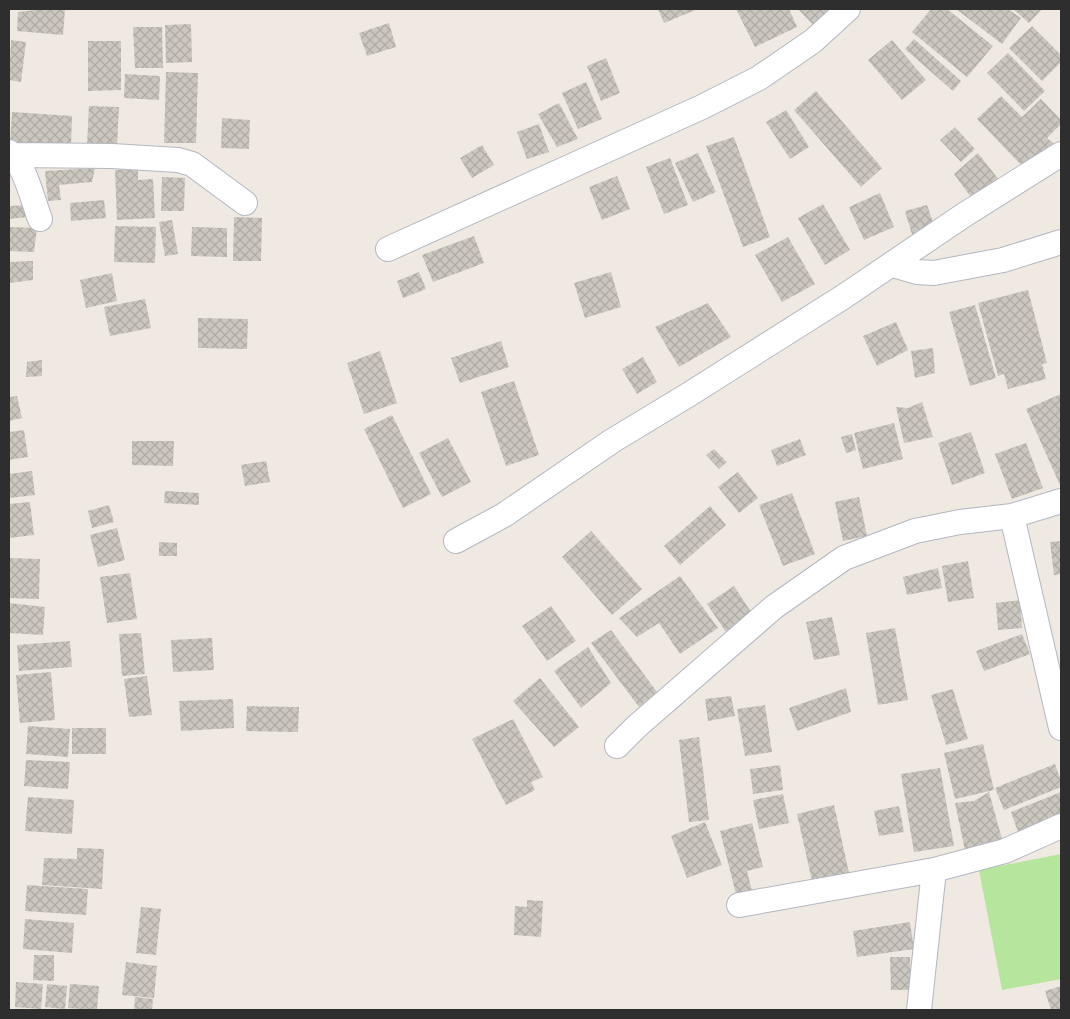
<svg xmlns="http://www.w3.org/2000/svg" width="1070" height="1019" viewBox="0 0 1070 1019" font-family="'Work Sans',sans-serif">
	<style>
		.grass { fill: #b6e59e }
		.building { fill: url(#building-cross-hatch) }
		.lines { fill: none; stroke-linecap: round; stroke-linejoin: round }
		.minor-casing { stroke: #b4b7c1; stroke-width: 26 }
		.minor { stroke: #fff; stroke-width: 24 }
	</style>
	<defs>
		<pattern id="building-cross-hatch" width="8" height="8" patternUnits="userSpaceOnUse" patternTransform="scale(1.25)"><rect width="8" height="8" fill="#cbc7bf"/><path d="M0 0l8 8M0 8l8-8" fill="none" stroke="#afaba4"/></pattern>
	</defs>
	<rect width="100%" height="100%" fill="#efe9e1"/>
	<path class="grass" d="M1061 854V979L1002 990 979 870Z"/>
	<path class="building" d="M44 9H65L63 35 17 31 18 12Z
		M658 9H698L664 23Z
		M736 9H789L797 27 755 47Z
		M798 9H831L818 30Z
		M931 9H947L993 46 967 77 912 32Z
		M956 9H1008L1021 18 1002 44Z
		M1013 9H1042L1029 23Z
		M389 23 396 47 367 56 359 33Z
		M191 24 192 62 166 63 165 25Z
		M1032 26 1061 55V62L1042 81 1009 48Z
		M133 27H162L163 68H135Z
		M914 39 961 81 953 91 905 49Z
		M11 40 26 42 21 82 9 80Z
		M892 40 926 80 902 100 868 60Z
		M88 41H121V90L88 91Z
		M1008 53 1045 91 1024 111 987 73Z
		M606 58 620 93 601 101 587 66Z
		M166 72 198 73 196 143H164Z
		M125 74 160 76 159 100 124 98Z
		M586 82 602 119 578 129 562 93Z
		M816 91 882 168 861 187 794 110Z
		M1001 96 1022 117 1041 99 1061 120V124L1047 138 1055 145 1027 171 977 119Z
		M559 103 578 139 557 147 538 114Z
		M89 106 119 107 117 146 87 145Z
		M786 110 809 147 790 159 766 122Z
		M12 112 72 116 71 146 10 142Z
		M222 118 250 120 249 149 221 148Z
		M539 124 549 152 527 159 517 132Z
		M955 127 975 149 961 162 940 140Z
		M734 137 770 237 743 247 706 146Z
		M482 145 494 165 472 178 460 158Z
		M698 153 716 192 693 202 675 163Z
		M978 153 999 180 973 200 954 174Z
		M670 158 688 205 664 214 646 167Z
		M95 168 92 182 59 185 61 200 48 201 45 171Z
		M138 169V180L153 179 155 218 117 220 115 170Z
		M617 176 630 209 602 220 589 187Z
		M162 177 185 178 184 211H161Z
		M880 193 894 227 864 240 849 207Z
		M104 200 106 218 71 221 70 203Z
		M823 204 850 250 825 265 798 218Z
		M26 205 27 217 9 219V206Z
		M927 205 934 225 913 238 905 211Z
		M234 217 262 218 261 261H233Z
		M172 220 178 254 165 256 159 222Z
		M115 226 156 227 155 263 114 262Z
		M9 227 37 228 34 252 9 251Z
		M192 227 227 228V257L191 256Z
		M474 236 484 263 433 282 422 255Z
		M788 237 815 284 782 302 755 255Z
		M33 261V280L9 283V262Z
		M419 272 426 289 403 298 397 281Z
		M611 272 621 307 585 318 574 283Z
		M112 273 117 301 86 308 80 280Z
		M1028 290 1047 363 1042 364 1046 379 1008 389 1004 374 998 376 978 303Z
		M145 299 151 328 110 336 104 307Z
		M708 303 731 337 679 367 655 327Z
		M975 305 996 378 970 386 949 312Z
		M198 318 248 319 247 349 198 348Z
		M896 322 908 350 877 366 863 336Z
		M501 341 509 367 460 383 451 358Z
		M933 348 935 373 915 378 911 351Z
		M380 351 397 403 364 414 347 363Z
		M643 357 657 382 637 394 622 369Z
		M42 360V376L26 377 27 362Z
		M514 381 539 455 506 466 481 392Z
		M1061 394V485H1060L1026 409Z
		M17 396 22 418 9 421V397Z
		M922 402 933 437 904 443 896 407 908 408Z
		M392 415 431 494 403 508 364 429Z
		M894 423 903 459 863 469 854 433Z
		M24 430 28 457 9 460V432Z
		M971 432 985 473 952 485 938 443Z
		M852 434 856 450 846 453 841 437Z
		M448 438 471 482 442 497 419 453Z
		M800 439 806 455 777 466 771 450Z
		M132 441H174L173 466 132 465Z
		M1026 443 1043 488 1012 499 995 454Z
		M714 449 727 462 719 469 706 455Z
		M266 461 270 482 245 486 241 465Z
		M32 471 35 495 9 498V474Z
		M738 472 758 498 739 513 718 487Z
		M165 491 199 493V505L164 503Z
		M792 493 815 554 783 566 759 505Z
		M859 497 867 536 843 541 835 502Z
		M30 502 34 535 9 538V504Z
		M109 505 114 522 92 528 88 511Z
		M710 506 726 525 680 565 664 546Z
		M117 528 125 560 98 567 90 535Z
		M591 531 642 589 612 615 562 557Z
		M1061 541V574L1054 575 1050 542Z
		M159 542 177 543V556H159Z
		M9 558 40 559 39 599 9 598Z
		M968 561 974 598 948 602 942 566Z
		M938 568 942 588 907 595 903 577Z
		M130 573 137 619 107 623 100 577Z
		M680 576 718 628 680 654 659 623 637 637 619 618Z
		M734 586 753 615 726 632 707 604Z
		M1020 600 1022 628 998 630 996 603Z
		M9 603 45 607 43 635 9 633Z
		M551 606 576 641 547 661 522 626Z
		M832 617 840 655 814 660 806 622Z
		M895 628 908 700 878 705 866 633Z
		M611 630 657 692 639 707 591 643Z
		M141 633 145 674 122 676 119 634Z
		M1022 634 1030 654 984 671 976 651Z
		M212 638 214 670 173 672 171 640Z
		M70 641 72 667 19 671 17 645Z
		M588 647 611 683 581 708 554 671Z
		M51 672 55 720 20 723 16 675Z
		M147 676 152 715 129 717 124 679Z
		M540 678 579 727 554 747 513 701Z
		M846 688 851 712 797 731 789 708Z
		M953 689 968 739 946 745 931 695Z
		M731 696 735 716 708 721 705 699Z
		M233 699 234 728 181 731 179 701Z
		M765 705 772 752 745 756 737 709Z
		M247 706 299 707 298 732 246 731Z
		M513 719 543 777 531 782 535 790 506 805 472 739Z
		M28 726 70 729 68 757 26 754Z
		M72 728H106V754H72Z
		M699 737 709 820 689 822 679 740Z
		M983 744 994 790 955 799 944 753Z
		M26 760 70 762 68 789 24 786Z
		M1055 764 1061 781V787L1004 810 995 788Z
		M780 765 783 790 753 794 750 769Z
		M940 768 954 846 914 852 901 774Z
		M989 792 1002 839 982 844 984 852 966 855 955 803 974 801Z
		M1061 792V815L1018 832 1011 812Z
		M783 794 789 823 759 829 753 800Z
		M28 797 74 800 72 834 25 831Z
		M834 805 849 873 812 881 797 814Z
		M899 806 904 832 879 836 874 811Z
		M705 822 722 865 687 878 671 836Z
		M752 823 763 867 747 871 752 891 736 894 720 831Z
		M77 848 104 849 102 889 42 885 44 858 77 859Z
		M27 885 88 889 86 915 25 911Z
		M527 900 543 901 541 937 514 935 515 906 527 907Z
		M141 907 161 909 156 955 136 953Z
		M25 919 74 923 72 953 23 949Z
		M910 922 914 949 857 957 853 931Z
		M34 955H54V981L33 980Z
		M890 957H910L911 990H891Z
		M126 962 157 966 154 998 122 995Z
		M16 982 43 984 41 1009 15 1007Z
		M47 984 67 986 65 1009 45 1007Z
		M70 984 99 986 97 1010 68 1008Z
		M1061 986V1010H1051L1045 991Z
		M135 997 153 999 152 1010H134Z"/>
	<g class="lines">
		<g class="minor-casing">
			<path id="minor" d="M9 152C24 162 33 201 40 219
				M12 155 112 156 178 160 192 164 245 203
				M388 249 702 107 759 78 813 41 848 9
				M893 265 917 272 934 273 1003 260 1061 242
				M1061 501 1012 516 1061 728
				M456 541 504 515 612 441 688 395 843 297 964 215 1061 154
				M617 746 636 727 774 607 844 558 915 531 960 522 1012 516
				M739 905 934 870
				M919 1010 934 870 1005 851 1061 826"/>
		</g>
		<use href="#minor" class="minor"/>
	</g>
	<rect width="1070" height="1019" fill="none" stroke="#2e2e2e" stroke-width="20"/>
</svg>
